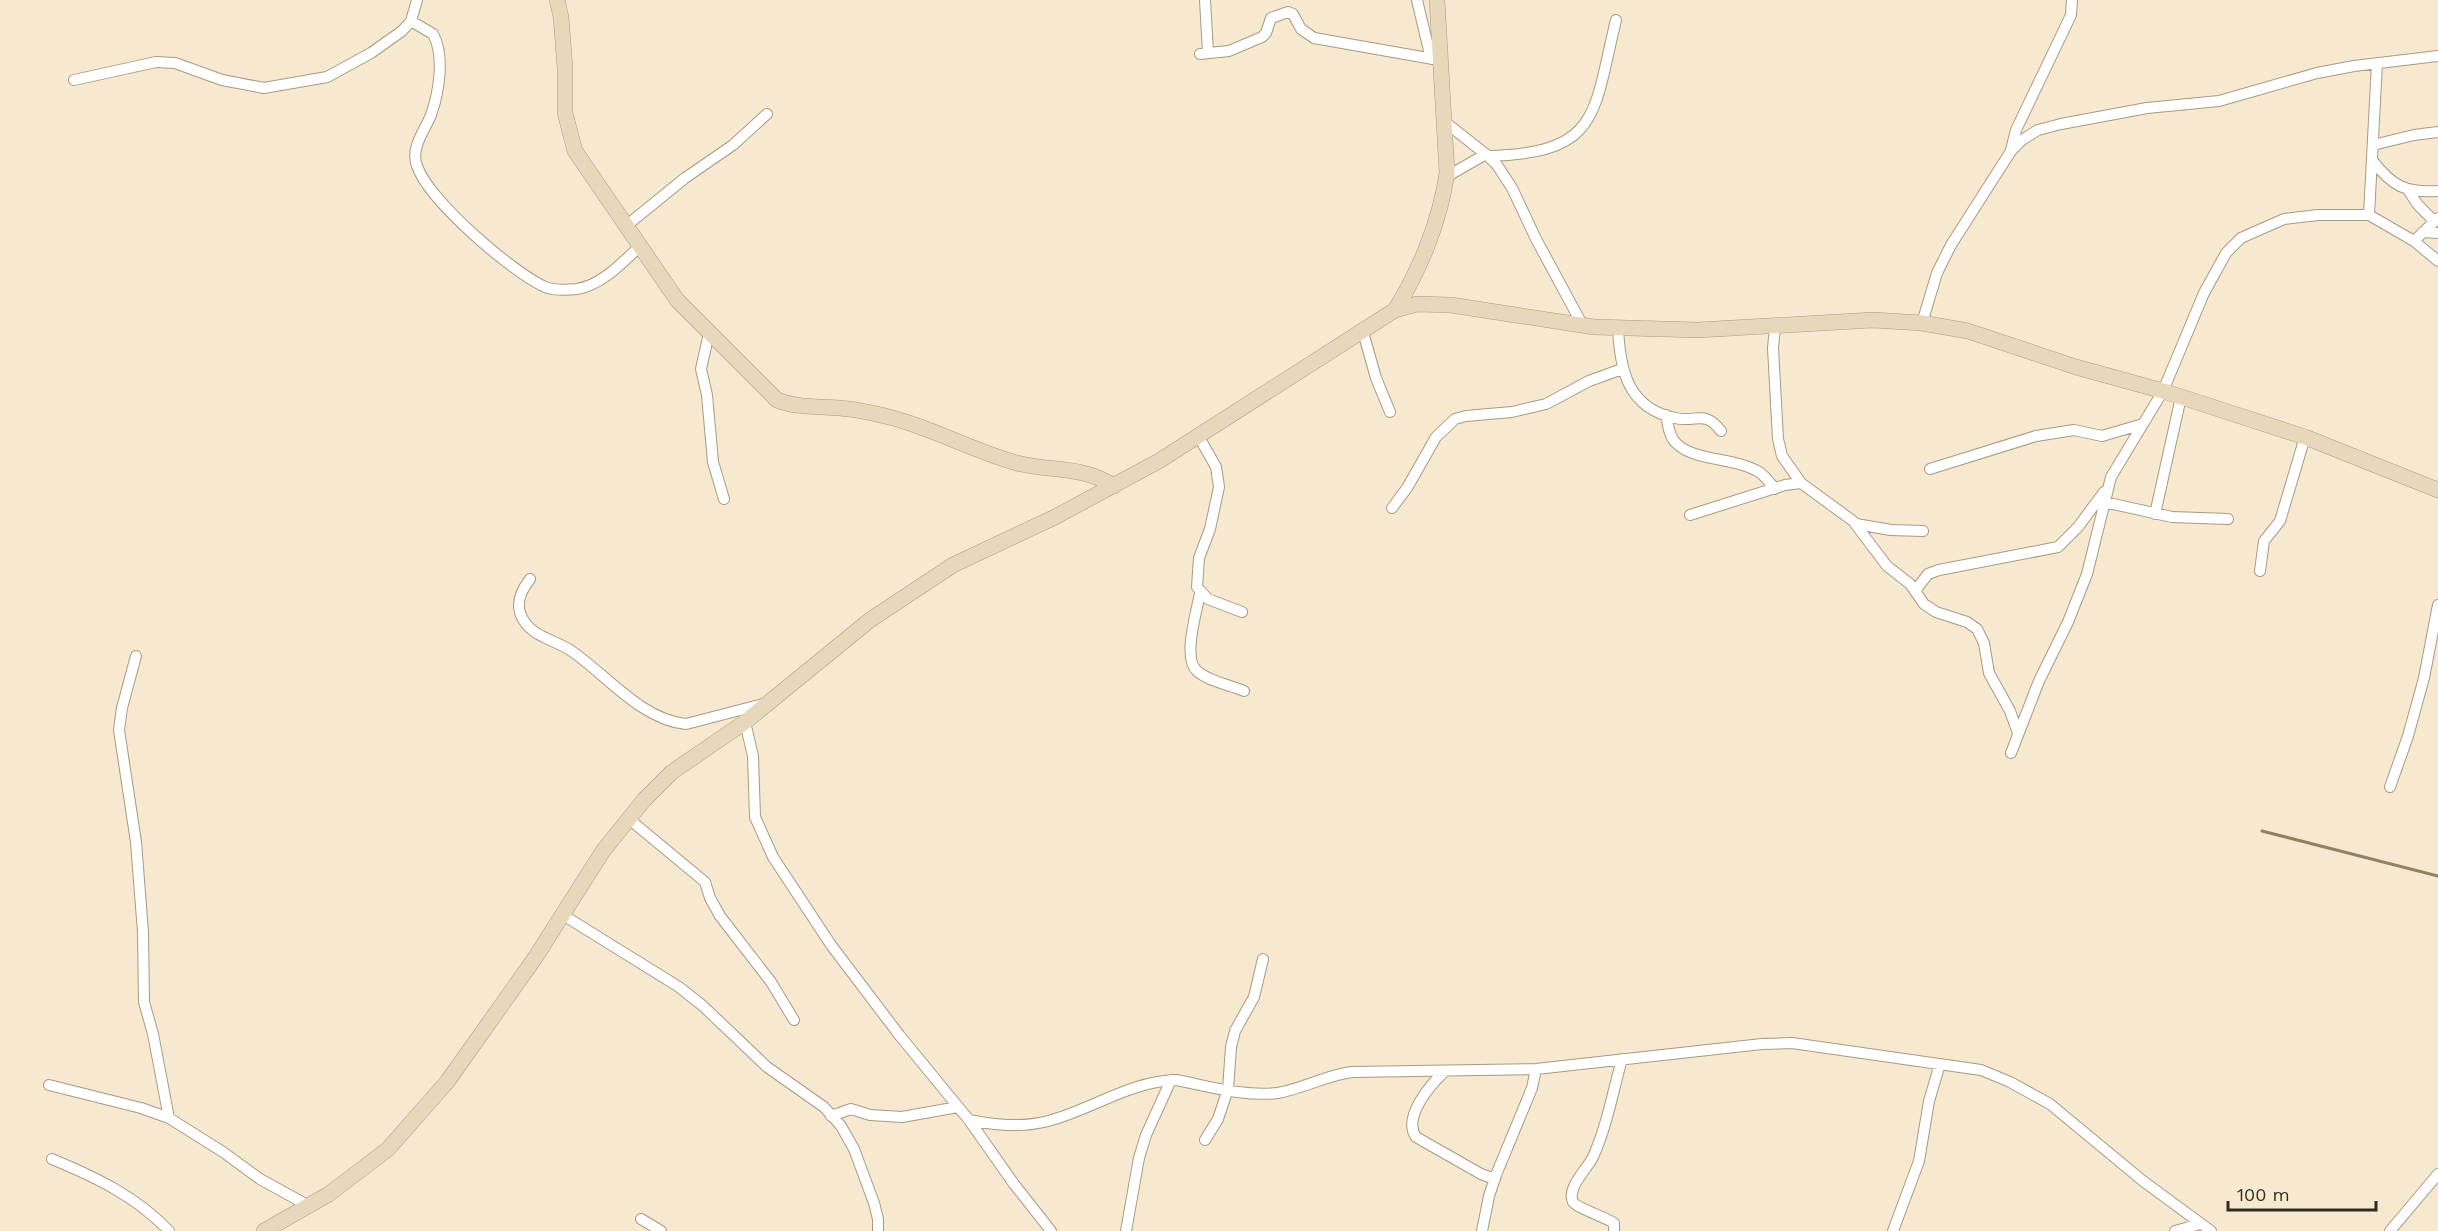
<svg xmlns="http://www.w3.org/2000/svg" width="2438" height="1231" viewBox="0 0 2438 1231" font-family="'Work Sans',sans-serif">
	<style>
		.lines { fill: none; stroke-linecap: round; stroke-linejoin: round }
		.stream { stroke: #938061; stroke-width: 3 }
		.street-casing { stroke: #a89a83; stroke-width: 12 }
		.secondary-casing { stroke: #a89a83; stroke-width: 16 }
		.street { stroke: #fff; stroke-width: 10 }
		.secondary { stroke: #e7d8bb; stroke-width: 15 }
	</style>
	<rect width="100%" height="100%" fill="#f7e8d0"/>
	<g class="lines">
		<path class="stream" d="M2262 831 2438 876"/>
		<g class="street-casing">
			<path id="street" d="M1205 0 1208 53
				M1417 0 1431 59
				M411 21 433 34C445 56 439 92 431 115 425 130 410 148 417 166 429 201 512 272 545 287 555 291 567 290 577 289 602 285 623 262 640 246
				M1200 54 1229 51 1262 37 1266 33 1271 18 1288 12 1293 14 1301 29 1314 38 1439 60
				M74 80 156 62 175 63 222 80 264 88 327 77 371 53 402 31 411 21 417 0
				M1445 122 1488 156 1497 165 1512 188 1536 239 1583 326
				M2373 145 2414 135 2438 132
				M2011 150 2016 130 2071 15 2072 0
				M1488 156C1601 153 1593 114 1616 20
				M2372 160C2392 186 2405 193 2438 191
				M1446 177 1486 154
				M2408 190 2418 205 2434 221
				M2369 215 2377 63
				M626 226 685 178 733 145 767 114
				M2423 232 2438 233
				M2414 241 2438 218
				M1922 323 1937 273 1951 245 2011 151 2022 140 2038 130 2061 124 2147 108 2219 101 2317 73 2354 66 2438 56
				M1775 327 1773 348 1778 439 1782 456 1801 483 1853 521 1887 566 1910 584 1924 604 1936 612 1967 622 1977 629 1984 643 1989 673 2010 711 2018 733
				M1618 328C1620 369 1627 408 1675 418 1697 423 1704 409 1721 431
				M1363 332 1376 378 1390 412
				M709 333 701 369 707 395 713 462 724 499
				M1666 415C1668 424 1669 436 1675 442 1693 462 1735 457 1759 472 1765 476 1770 483 1775 489
				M1199 437 1216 467 1219 487 1210 529 1199 558 1197 587 1208 599 1242 612
				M1930 469 2036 436 2074 430 2102 436 2143 424
				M2104 502 2172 517 2228 519
				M1392 508 1407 488 1436 437 1455 419 1466 416 1512 412 1546 404 1589 381 1622 369
				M2155 514 2181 397
				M1690 515 1785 485 1801 483
				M1856 524 1891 530 1923 531
				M2260 571 2264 541 2280 521 2305 437
				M530 579C520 592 514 606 524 621 533 636 556 641 570 650 605 673 641 720 686 724L763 704
				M1915 591 1928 574 1939 570 2058 547 2078 527 2104 492
				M1200 593C1197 611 1182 658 1197 671 1208 681 1230 685 1244 691
				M136 656 122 708 119 730 136 842 143 932 144 1002 153 1034 169 1118
				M745 722 753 756 755 817 773 857 831 945 900 1036 969 1120 1014 1184 1051 1231
				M2011 753 2039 681 2068 622 2087 574 2111 477 2163 391 2204 293 2226 253 2241 238 2284 219 2318 215H2369L2414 241 2438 261
				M2390 787 2408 736 2424 678 2438 605
				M629 819 705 882 710 898 720 916 771 982 794 1020
				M563 915 679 987 703 1006 767 1067 824 1107 841 1126 854 1149 874 1203 878 1219V1231
				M1445 1071C1431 1084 1402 1117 1416 1137L1481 1174 1495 1179
				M49 1085 141 1108 169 1118 223 1152 260 1179 309 1206
				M831 1116 851 1109 870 1115 902 1117 958 1107
				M969 1120C996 1125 1021 1128 1048 1121 1091 1110 1130 1081 1176 1080 1208 1086 1244 1097 1277 1093 1303 1089 1326 1075 1352 1072L1536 1069 1762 1044 1792 1043 1981 1070 2010 1082 2050 1104 2143 1181 2211 1231
				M1205 1140 1218 1119 1228 1089 1231 1047 1235 1031 1254 997 1263 959
				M52 1159C95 1177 136 1196 169 1231
				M641 1219 661 1231
				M1126 1231 1139 1158 1146 1135 1171 1080
				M1482 1231 1489 1196 1496 1175 1532 1088 1536 1069
				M1614 1231V1223C1605 1217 1577 1208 1573 1202 1566 1188 1588 1168 1593 1157 1607 1126 1613 1091 1622 1059
				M1893 1231 1919 1161 1929 1101 1940 1064
				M2175 1231 2200 1224
				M2390 1231 2438 1174"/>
		</g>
		<g class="secondary-casing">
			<path id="secondary" d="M557 0 561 17 565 68V113L575 151 677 300 777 400C797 408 817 406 839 408 855 409 873 413 889 417 933 428 973 451 1017 463 1051 472 1081 465 1114 486
				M1395 310 1417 304 1451 305 1594 327 1698 330 1873 320 1922 323 1968 331 2076 367 2163 391 2305 437 2438 490
				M264 1231 329 1194 388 1149 447 1082 535 958 603 851 644 800 672 772 745 722 870 620 953 565 1055 517 1159 461 1395 310C1420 270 1440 221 1447 173L1437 0"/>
		</g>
		<use href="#street" class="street"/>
		<use href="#secondary" class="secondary"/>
	</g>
	<path d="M2228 1201v9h148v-9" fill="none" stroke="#322d23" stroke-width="3"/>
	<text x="2237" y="1201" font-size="18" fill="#322d23" stroke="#f7e8d0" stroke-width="4.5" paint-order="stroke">100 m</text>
</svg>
